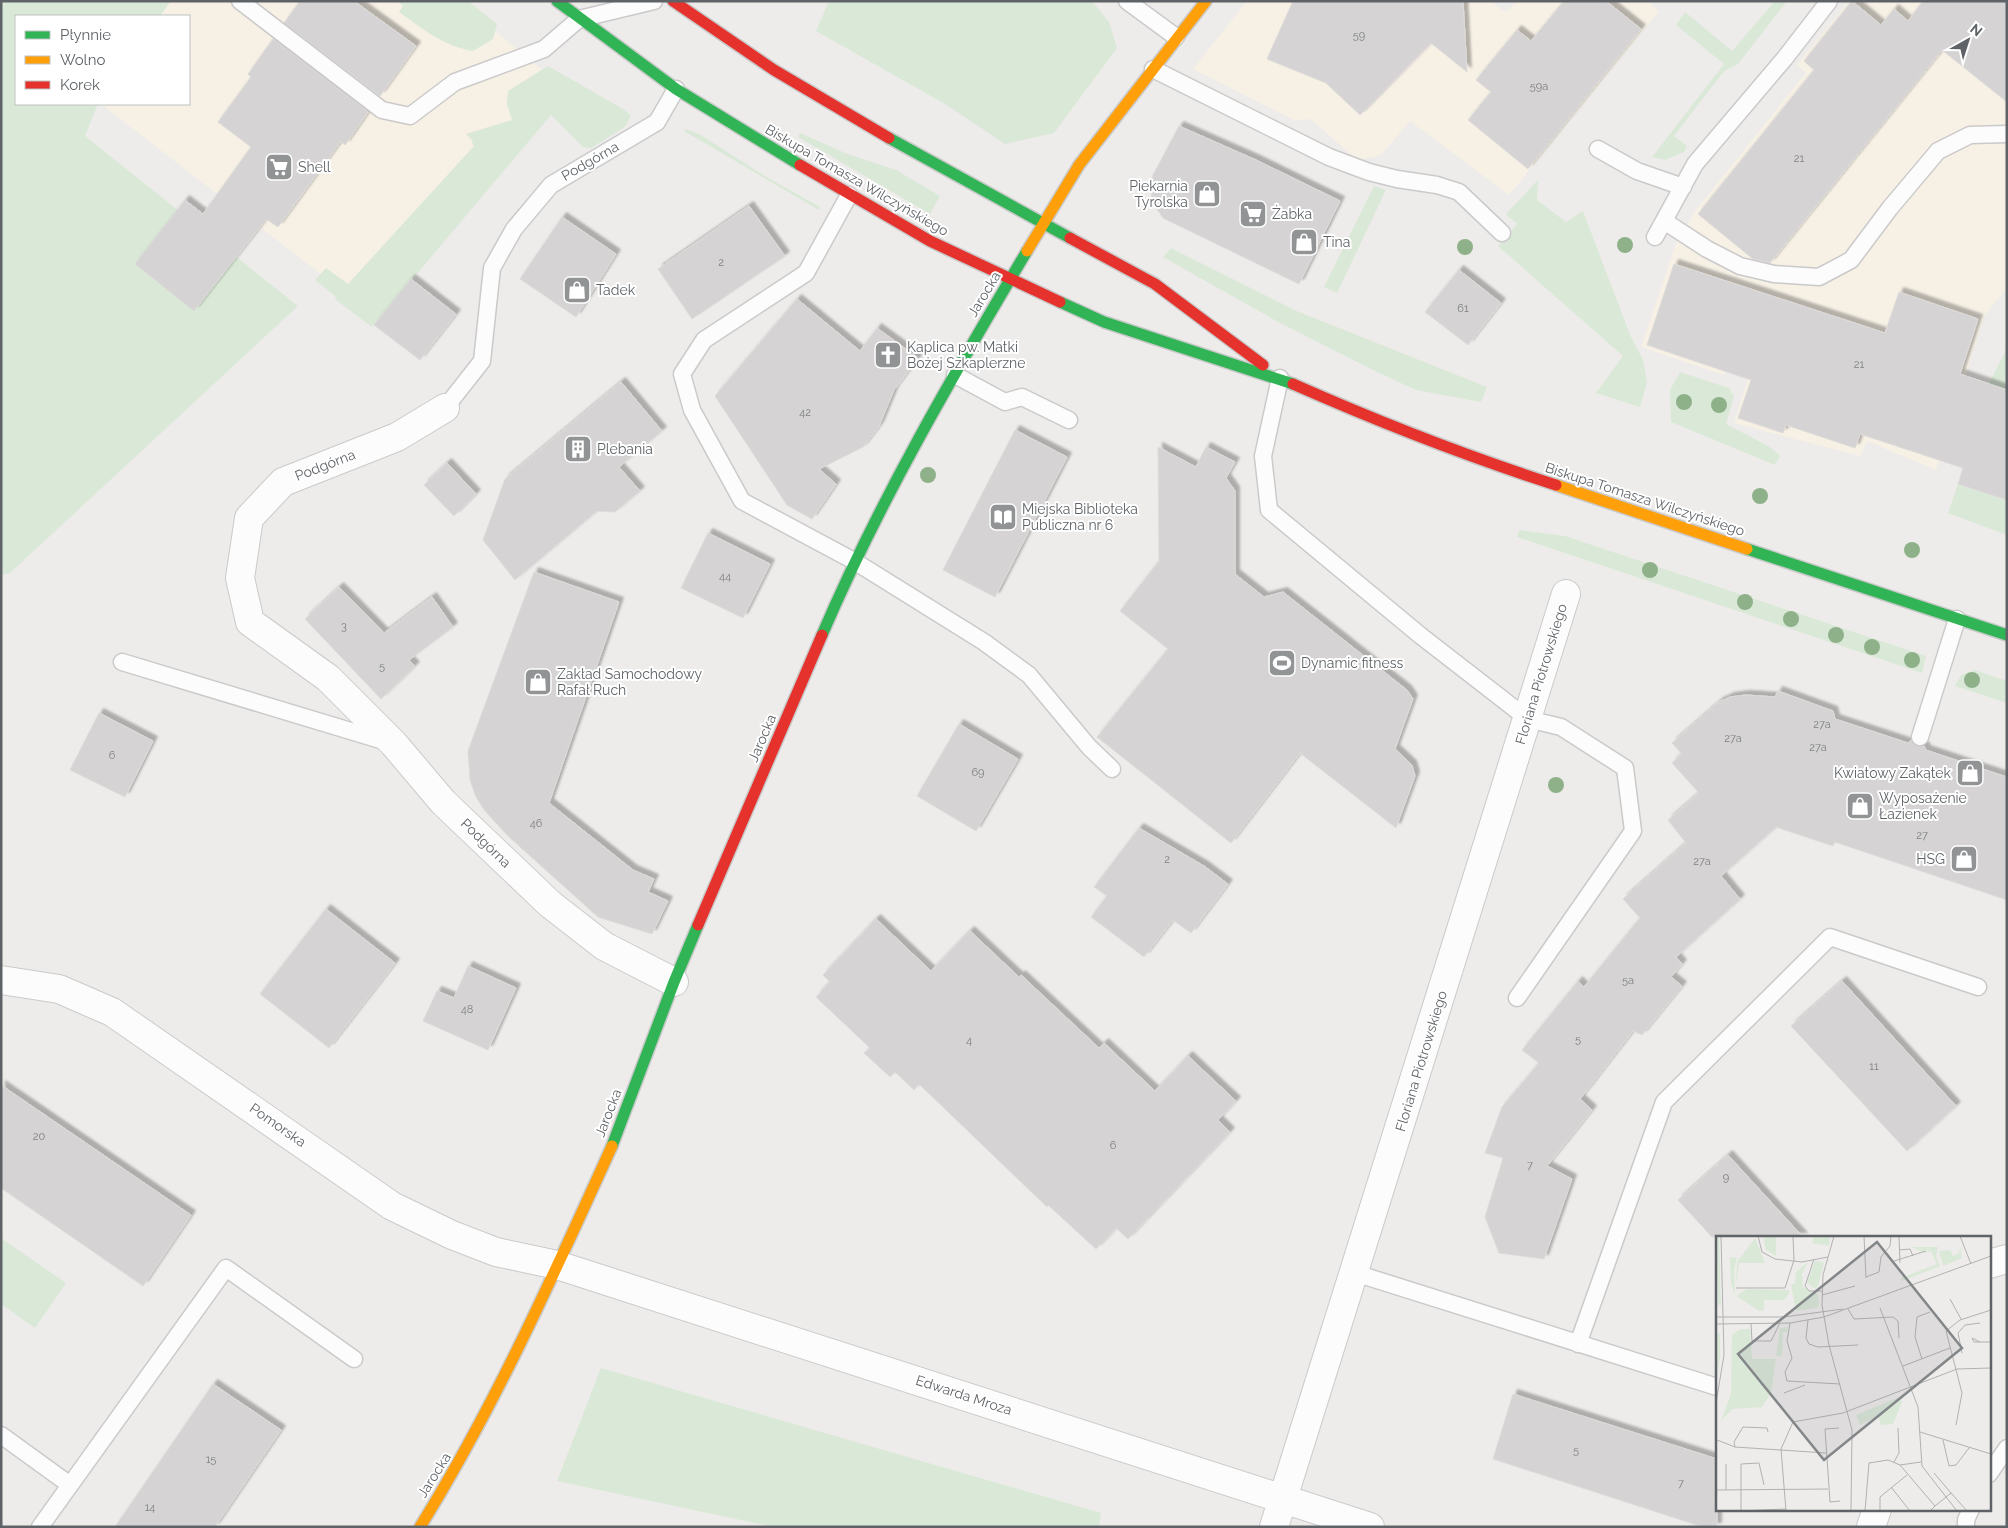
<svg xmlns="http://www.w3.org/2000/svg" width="2008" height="1528" viewBox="0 0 2008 1528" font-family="Raleway,sans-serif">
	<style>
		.commercial { fill: #f6f0e5 }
		.green { fill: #dae8d7 }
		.building { fill: #d5d3d3; stroke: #dddbd9; filter: url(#shadow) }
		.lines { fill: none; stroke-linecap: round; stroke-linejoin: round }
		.lane-casing { stroke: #cbcaca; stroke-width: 19 }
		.street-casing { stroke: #cbcaca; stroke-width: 30 }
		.fast-casing { stroke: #c8c9c9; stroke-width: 14 }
		.slow-casing { stroke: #c8c9c9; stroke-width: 14 }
		.jam-casing { stroke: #c8c9c9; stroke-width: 14 }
		.lane { stroke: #fcfcfc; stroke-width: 16 }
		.street { stroke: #fcfcfc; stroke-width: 28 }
		.fast { stroke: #30b455; stroke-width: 11 }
		.slow { stroke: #ff9f0a; stroke-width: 11 }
		.jam { stroke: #e5322d; stroke-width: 11 }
		.tree { fill: #8eb18a }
		.labels { text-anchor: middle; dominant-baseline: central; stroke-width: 4; stroke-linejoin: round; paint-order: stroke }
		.number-label { font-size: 11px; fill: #7e8083 }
		.street-label { font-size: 14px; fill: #5f6367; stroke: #fff }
		.poi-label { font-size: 14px; fill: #5f6367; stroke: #fff; text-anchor: start }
		.inset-road { fill: none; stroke: #b1b1b2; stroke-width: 1 }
		.view { fill: #84878a; fill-opacity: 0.15; stroke: #84878a; stroke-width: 2.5 }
		.inset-edge { fill: none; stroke: #5f6367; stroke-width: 2.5 }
	</style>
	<defs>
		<filter id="shadow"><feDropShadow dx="4.5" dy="-4.5" stdDeviation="1" flood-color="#0004"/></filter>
	</defs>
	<rect width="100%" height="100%" fill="#eeecea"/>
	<path class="commercial" d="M163 1H458L555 80 362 306 101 104H189V16H152Z
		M1247 1H1490L1505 12 1518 1H1648L1659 11 1509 195 1410 121 1381 155 1357 160 1311 119 1296 121 1193 69Z
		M1849 1H2007V288L1985 315 1936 470 1867 441 1860 456 1734 423 1753 364 1729 357 1724 375 1641 347 1675 246 1696 210 1806 73 1797 65Z"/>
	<path class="green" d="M1 1H171L160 16H16V104H98L85 136 298 306 10 573 1 575Z
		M397 1H468L497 24 493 39 473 51C443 46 423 29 399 12L403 6Z
		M829 1H1092L1109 22 1117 48 1054 133 1005 144 945 104 816 31Z
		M1775 1H1787L1738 64 1724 71 1674 136 1687 146 1684 152 1665 160 1652 157 1724 64 1676 25 1685 12 1732 51Z
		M548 66 625 110 631 116 625 127 591 148 583 147 551 115 372 327 336 300 335 296 315 280 326 268 348 284 474 146 472 143 473 141 466 134 512 120 507 104 508 91Z
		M686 129 701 135 763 175 820 207 819 210 684 131Z
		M800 133 845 153 896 170 940 196 930 214 798 137Z
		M1538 180 1537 200 1566 222 1583 211 1630 335 1643 360 1647 382 1640 407 1596 393 1623 356 1498 246 1517 224 1506 214Z
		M1374 186 1386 190 1337 293 1324 287Z
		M1171 248 1299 312 1487 387 1481 402 1416 390 1377 372 1278 322 1163 257Z
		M2007 348V390L1997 387 1974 413Z
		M1680 372 1729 388 1734 396 1726 424 1770 447 1780 456 1775 465 1671 422 1670 390Z
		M1958 484 2007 500V535L1948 513Z
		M1519 530 1565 536 1926 656 1922 673 1517 537Z
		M1975 670 2007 681V703L1955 686 1961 675Z
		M1 1238 66 1283 35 1328 1 1304Z
		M601 1368 1101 1513 1099 1527H773L557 1481Z"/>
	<path class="building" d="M300 1H354L416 46 380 96 284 23Z
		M1293 1H1463L1467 72 1431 43 1360 115 1326 83 1267 59Z
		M1564 1H1606L1641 29 1528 169 1468 120 1491 92 1476 80 1517 30 1531 41Z
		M1852 1 1881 25 1894 9 1908 21 1923 1H2007V102L1942 50 1770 263 1753 259 1698 214 1814 70 1804 61Z
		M273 39 368 112 345 145 341 141 278 227 266 219 194 311 135 264 185 200 203 214 251 147 218 122 251 77 248 74Z
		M1179 126 1256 160 1340 201 1299 284 1163 218 1152 202 1151 179Z
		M749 206 785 256 692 319 658 269Z
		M562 217 616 254 576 317 520 279Z
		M1674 264 1885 333 1899 292 1978 319 1960 374 2007 390V500L1958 484 1963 468 1860 434 1855 448 1786 425 1783 433 1738 418 1751 380 1647 345Z
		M1459 270 1501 303 1468 345 1425 312Z
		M411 279 456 314 420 360 374 325Z
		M797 299 860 351 877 328 918 358 894 390 879 426 863 447 819 469 836 484 812 519 787 505 715 396Z
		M621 382 662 431 619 467 640 491 615 512 597 511 515 580 483 540 505 479Z
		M1015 430 1067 457 995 597 943 570Z
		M1158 447 1196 467 1206 447 1235 462 1226 478 1235 491V574L1264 597 1283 592 1407 690 1413 699 1395 749 1412 765 1415 776 1396 828 1300 753 1231 843 1097 737 1168 649 1120 611 1159 561Z
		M447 463 476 494 454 516 424 485Z
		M708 533 770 564 743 618 681 588Z
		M534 572 619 602 549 803 633 870 654 879 648 892 668 901 652 934 598 917 508 836 485 811 476 797 470 780 468 751Z
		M339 587 384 633 432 597 453 627 409 660 415 666 381 699 305 619Z
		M1778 691 1833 711 1835 719 1908 743 1911 740 1917 746H1924L1926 750 2007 777V900L1835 842 1833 846 1776 827 1721 876 1740 899 1676 957 1682 964 1671 977 1682 986 1642 1035 1633 1031 1580 1099 1592 1110 1547 1166 1572 1179 1544 1259 1499 1253 1485 1217 1503 1158 1485 1153 1502 1107 1539 1063 1522 1050 1578 981 1584 987 1640 918 1623 899 1686 843 1668 820 1699 793 1672 763 1682 754 1672 743 1719 702 1730 697 1746 695 1775 697Z
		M99 713 153 741 125 797 70 770Z
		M959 724 1018 759 976 831 917 796Z
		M1139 828 1204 866 1228 884 1191 933 1173 920 1144 957 1091 917 1107 896 1094 887Z
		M326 909 395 963 329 1048 260 994Z
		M876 919 931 971 970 931 1019 977 1021 975 1099 1048 1104 1043 1155 1091 1188 1056 1236 1101 1218 1120 1230 1132 1128 1239 1116 1228 1096 1249 1048 1205 1047 1207 919 1084 914 1090 895 1072 890 1077 864 1053 870 1048 816 997 830 982 823 975Z
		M468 966 516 988 488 1050 423 1021 437 991 454 998Z
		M1842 981 1956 1106 1907 1151 1791 1026Z
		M1 1085 191 1215 143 1286 1 1188Z
		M1728 1155 1803 1237H1712L1678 1200Z
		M213 1384 281 1430 215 1527H115Z
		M1513 1394 1717 1459V1527H1703L1493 1459Z"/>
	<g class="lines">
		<g class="lane-casing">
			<path id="lane" d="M240 1 382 110 410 116 455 82 544 49 579 19 654 1
				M1127 1 1176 37
				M1153 69 1329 157 1369 172 1397 179 1437 185 1459 192 1502 233
				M1598 149 1637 171 1683 187
				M849 195 806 273 704 340 682 374 692 410 742 501 854 561 984 642 1029 675 1089 747 1112 769
				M1664 221 1707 249 1740 266 1774 274 1819 277 1851 260 1890 208 1938 151 1970 135 2007 134
				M1655 237 1695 164 1785 58 1829 1
				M955 375 1005 402 1022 397 1069 420
				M1280 378 1263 456 1269 510 1421 636 1528 719 1561 727 1625 768 1633 831 1517 998
				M445 408 482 361 492 268 514 229 551 185 657 122 676 89
				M122 662 387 742
				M1920 737 1957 619
				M1355 1273 1717 1387
				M1578 1344 1664 1102 1830 937 1978 987
				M1 1435 70 1485
				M1989 1474 2007 1448
				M40 1527 226 1268 354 1359
				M1966 1527V1520L1971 1509"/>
		</g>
		<g class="street-casing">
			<path id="street" d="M445 408 397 437 283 482 249 518 240 578 250 622 328 678 394 744 443 802 550 904 604 946 674 982
				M1 980 59 989 112 1012 392 1206 452 1235 496 1252 557 1265 1370 1527
				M1989 1264 2007 1259
				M1274 1527 1566 594
				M1871 1527 1877 1509"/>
		</g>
		<g class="fast-casing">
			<path id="fast" d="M557 1 676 89 800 165
				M889 138 1070 238
				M1060 302 1104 322 1293 384
				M1747 549 2007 635
				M822 635C879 502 953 375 1027 251
				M612 1146 674 982 698 925"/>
		</g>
		<g class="slow-casing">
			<path id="slow" d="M1027 251 1079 165 1206 1
				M1556 485 1747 549
				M420 1527C495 1406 553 1276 612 1146"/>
		</g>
		<g class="jam-casing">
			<path id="jam" d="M673 1 774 70 889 138
				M800 165 930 241 1060 302
				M1070 238 1155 284 1263 365
				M1293 384C1379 422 1466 456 1556 485
				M698 925 822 635"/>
		</g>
		<use href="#lane" class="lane"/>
		<use href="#street" class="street"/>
		<use href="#fast" class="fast"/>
		<use href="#slow" class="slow"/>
		<use href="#jam" class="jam"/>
	</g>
	<g class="tree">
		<circle cx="1625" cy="245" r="8"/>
		<circle cx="1465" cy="247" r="8"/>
		<circle cx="1684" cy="402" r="8"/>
		<circle cx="1719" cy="405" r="8"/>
		<circle cx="928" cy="475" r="8"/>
		<circle cx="1760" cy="496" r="8"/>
		<circle cx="1912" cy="550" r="8"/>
		<circle cx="1650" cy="570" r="8"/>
		<circle cx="1745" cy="602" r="8"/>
		<circle cx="1791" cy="619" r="8"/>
		<circle cx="1836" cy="635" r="8"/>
		<circle cx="1872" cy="647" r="8"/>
		<circle cx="1912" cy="660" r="8"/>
		<circle cx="1972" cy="680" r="8"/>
		<circle cx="1556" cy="785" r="8"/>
	</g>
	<defs>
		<g id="supermarket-square" transform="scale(1.4375)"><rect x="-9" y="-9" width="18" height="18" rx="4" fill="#919395" stroke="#fff"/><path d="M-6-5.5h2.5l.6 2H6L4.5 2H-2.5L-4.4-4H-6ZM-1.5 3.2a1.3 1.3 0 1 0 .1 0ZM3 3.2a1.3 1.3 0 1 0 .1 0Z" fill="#fff"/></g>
		<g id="shop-square" transform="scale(1.4375)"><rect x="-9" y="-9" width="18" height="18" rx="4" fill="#919395" stroke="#fff"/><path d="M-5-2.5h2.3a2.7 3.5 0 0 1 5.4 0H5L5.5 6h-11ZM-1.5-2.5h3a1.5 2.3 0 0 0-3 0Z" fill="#fff"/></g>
		<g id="church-square" transform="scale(1.4375)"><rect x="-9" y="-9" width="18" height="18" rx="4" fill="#919395" stroke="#fff"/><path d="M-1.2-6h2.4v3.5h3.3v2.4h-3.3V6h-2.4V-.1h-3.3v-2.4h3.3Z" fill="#fff"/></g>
		<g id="building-square" transform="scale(1.4375)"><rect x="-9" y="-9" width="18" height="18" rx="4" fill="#919395" stroke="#fff"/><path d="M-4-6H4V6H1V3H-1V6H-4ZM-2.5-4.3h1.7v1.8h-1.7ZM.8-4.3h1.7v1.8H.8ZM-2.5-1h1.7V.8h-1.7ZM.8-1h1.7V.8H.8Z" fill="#fff"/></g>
		<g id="library-square" transform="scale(1.4375)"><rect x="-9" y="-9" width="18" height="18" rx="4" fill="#919395" stroke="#fff"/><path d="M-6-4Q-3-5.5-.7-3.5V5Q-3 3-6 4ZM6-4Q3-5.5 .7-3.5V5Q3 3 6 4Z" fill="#fff"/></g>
		<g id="stadium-square" transform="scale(1.4375)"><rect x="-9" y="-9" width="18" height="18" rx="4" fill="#919395" stroke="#fff"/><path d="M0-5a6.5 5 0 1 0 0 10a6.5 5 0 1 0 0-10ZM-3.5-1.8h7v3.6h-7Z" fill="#fff"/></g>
	</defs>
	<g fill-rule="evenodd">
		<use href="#supermarket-square" x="279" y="167"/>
		<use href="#shop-square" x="1207" y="194"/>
		<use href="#supermarket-square" x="1253" y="214"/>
		<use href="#shop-square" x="1304" y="242"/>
		<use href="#shop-square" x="577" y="290"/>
		<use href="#church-square" x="888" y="355"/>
		<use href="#building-square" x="578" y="449"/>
		<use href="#library-square" x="1003" y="517"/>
		<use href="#stadium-square" x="1282" y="663"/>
		<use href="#shop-square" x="538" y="682"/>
		<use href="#shop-square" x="1970" y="773"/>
		<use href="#shop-square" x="1860" y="806"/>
		<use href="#shop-square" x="1964" y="859"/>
	</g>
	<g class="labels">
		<g class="number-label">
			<text x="1359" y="35">59</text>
			<text x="1539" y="86">59a</text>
			<text x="1799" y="158">21</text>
			<text x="721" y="262">2</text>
			<text x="1463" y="308">61</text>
			<text x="1859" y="364">21</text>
			<text x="805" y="412">42</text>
			<text x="725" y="576">44</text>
			<text x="344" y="626">3</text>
			<text x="382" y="666">5</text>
			<text x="1822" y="724">27a</text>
			<text x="1733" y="738">27a</text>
			<text x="1818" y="747">27a</text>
			<text x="112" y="755">6</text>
			<text x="978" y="772">69</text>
			<text x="536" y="823">46</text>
			<text x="1922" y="835">27</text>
			<text x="1167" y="859">2</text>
			<text x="1702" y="861">27a</text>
			<text x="1628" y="980">5a</text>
			<text x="467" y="1009">48</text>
			<text x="1578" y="1039">5</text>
			<text x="969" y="1040">4</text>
			<text x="1874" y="1066">11</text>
			<text x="39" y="1136">20</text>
			<text x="1113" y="1145">6</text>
			<text x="1530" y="1165">7</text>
			<text x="1726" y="1177">9</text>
			<text x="1576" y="1450">5</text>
			<text x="211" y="1459">15</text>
			<text x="1681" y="1483">7</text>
			<text x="150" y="1507">14</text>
		</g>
		<g class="street-label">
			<text transform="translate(590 161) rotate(-30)">Podgórna</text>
			<text transform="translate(857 180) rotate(30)">Biskupa Tomasza Wilczyńskiego</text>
			<text transform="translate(984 294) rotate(-59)">Jarocka</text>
			<text transform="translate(325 465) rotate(-21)">Podgórna</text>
			<text transform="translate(1645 499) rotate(18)">Biskupa Tomasza Wilczyńskiego</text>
			<text transform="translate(1541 674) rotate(-73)">Floriana Piotrowskiego</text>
			<text transform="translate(762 738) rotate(-67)">Jarocka</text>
			<text transform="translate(486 843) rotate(44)">Podgórna</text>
			<text transform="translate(1421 1061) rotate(-73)">Floriana Piotrowskiego</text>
			<text transform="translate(608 1113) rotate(-69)">Jarocka</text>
			<text transform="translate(278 1125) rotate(35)">Pomorska</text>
			<text transform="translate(964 1395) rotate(18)">Edwarda Mroza</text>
			<text transform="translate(434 1475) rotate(-58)">Jarocka</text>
		</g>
		<g class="poi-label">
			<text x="298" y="167">Shell</text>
			<text x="1188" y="186" text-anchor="end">Piekarnia<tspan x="1188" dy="16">Tyrolska</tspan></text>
			<text x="1272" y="214">Żabka</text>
			<text x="1323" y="242">Tina</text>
			<text x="596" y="290">Tadek</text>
			<text x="907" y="347">Kaplica pw. Matki<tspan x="907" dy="16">Bożej Szkaplerzne</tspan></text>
			<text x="597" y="449">Plebania</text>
			<text x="1022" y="509">Miejska Biblioteka<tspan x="1022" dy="16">Publiczna nr 6</tspan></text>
			<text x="1301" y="663">Dynamic fitness</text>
			<text x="557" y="674">Zakład Samochodowy<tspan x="557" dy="16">Rafał Ruch</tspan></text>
			<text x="1951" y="773" text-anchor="end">Kwiatowy Zakątek</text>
			<text x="1879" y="798">Wyposażenie<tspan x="1879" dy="16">Łazienek</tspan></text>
			<text x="1945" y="859" text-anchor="end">HSG</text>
		</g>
	</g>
	<g transform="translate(1716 1236)">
		<rect width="275" height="275" fill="#eeecea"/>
		<path d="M0 0H3L5 69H2ZM47 0H60V20L50 14ZM114 0 113 10 96 7 98 1ZM39 2 49 27H23L20 50 21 26ZM196 11H222L220 20 224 30 186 45 185 42 221 28 215 15 210 17 213 13 206 16ZM244 11 246 22 227 30 223 15 234 14 237 20 243 17ZM14 21 21 22 18 33 19 59 15 47ZM99 25 108 26 102 50 99 53 91 46ZM92 26 86 38 87 51 102 59 103 69 100 72 80 75 75 48H79L80 36ZM31 53 73 54V57L68 64H48V74L43 75 20 60ZM72 91 71 96H67L66 120H60L64 92ZM24 93H34L36 123H60L55 157 46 171 16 173 5 185 15 158 16 99ZM0 98H4V120L0 151ZM183 161 186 166 177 188 165 189 162 180 144 189 140 179Z" fill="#dae8d7"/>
		<path class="inset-road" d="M42 0 46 16 59 23 86 26 112 21M118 0 107 39 106 69 113 109 136 194 135 275M148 0 150 42M183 0 184 27M244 0 255 28M183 14 194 13 197 20M98 23 89 50 93 55H106M178 25 210 15M150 41 163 36 165 21 174 10 175 0M20 52H69L78 24 77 0M106 59 139 50M234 63 245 83M164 72 202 171 206 230 241 275M132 73 138 83 177 81 182 85 183 102M0 81H68L127 73M92 84 90 102 93 108 102 111 142 109M74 87 71 105 76 122 69 136 71 145 124 148M0 88 74 87 108 81 275 20M35 88 36 105H55L64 87M264 106 256 102 258 106H275M246 117 242 97 249 89 264 87M206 123 199 101 201 81 214 76M187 130 234 112M68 157 89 149M0 167 8 119 5 0M240 189 246 157 230 95 244 84 275 74M123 192 109 193 114 266 124 265M204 196 275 218M1 204 19 211 110 217M227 204 233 230 240 229 253 212M19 211 18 206 27 191 51 192 52 196M178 226 183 217 182 192M10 228V254M184 229 205 226M218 237 235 257M175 251 194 275M0 254 112 253M219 270 235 257 251 275M22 275 70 273M25 275V228L43 227 48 249M70 275 65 213 77 186 127 177 241 133 275 132M149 275 153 227 172 224 184 229 219 270 214 275M164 275V261L191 239"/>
		<path class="view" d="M161 6 246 112 108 224 22 118Z"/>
		<rect width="275" height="275" class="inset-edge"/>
	</g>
	<rect width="2008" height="1528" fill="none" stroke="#5f6367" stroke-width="5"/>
	<rect x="15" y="15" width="175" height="90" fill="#ffffff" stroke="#bfc1c2"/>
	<rect x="25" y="31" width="25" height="8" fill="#30b455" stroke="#bfc1c2"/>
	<text x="60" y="40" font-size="15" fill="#5f6367">Płynnie</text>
	<rect x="25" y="56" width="25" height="8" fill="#ff9f0a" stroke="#bfc1c2"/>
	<text x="60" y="65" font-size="15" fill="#5f6367">Wolno</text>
	<rect x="25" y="81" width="25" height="8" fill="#e5322d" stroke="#bfc1c2"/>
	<text x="60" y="90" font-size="15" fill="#5f6367">Korek</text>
	<g transform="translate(1968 40) rotate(39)" stroke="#ffffff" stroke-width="4" paint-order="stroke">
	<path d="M0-4L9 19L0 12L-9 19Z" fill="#5f6367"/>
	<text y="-8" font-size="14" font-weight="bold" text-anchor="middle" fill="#5f6367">N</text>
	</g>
</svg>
